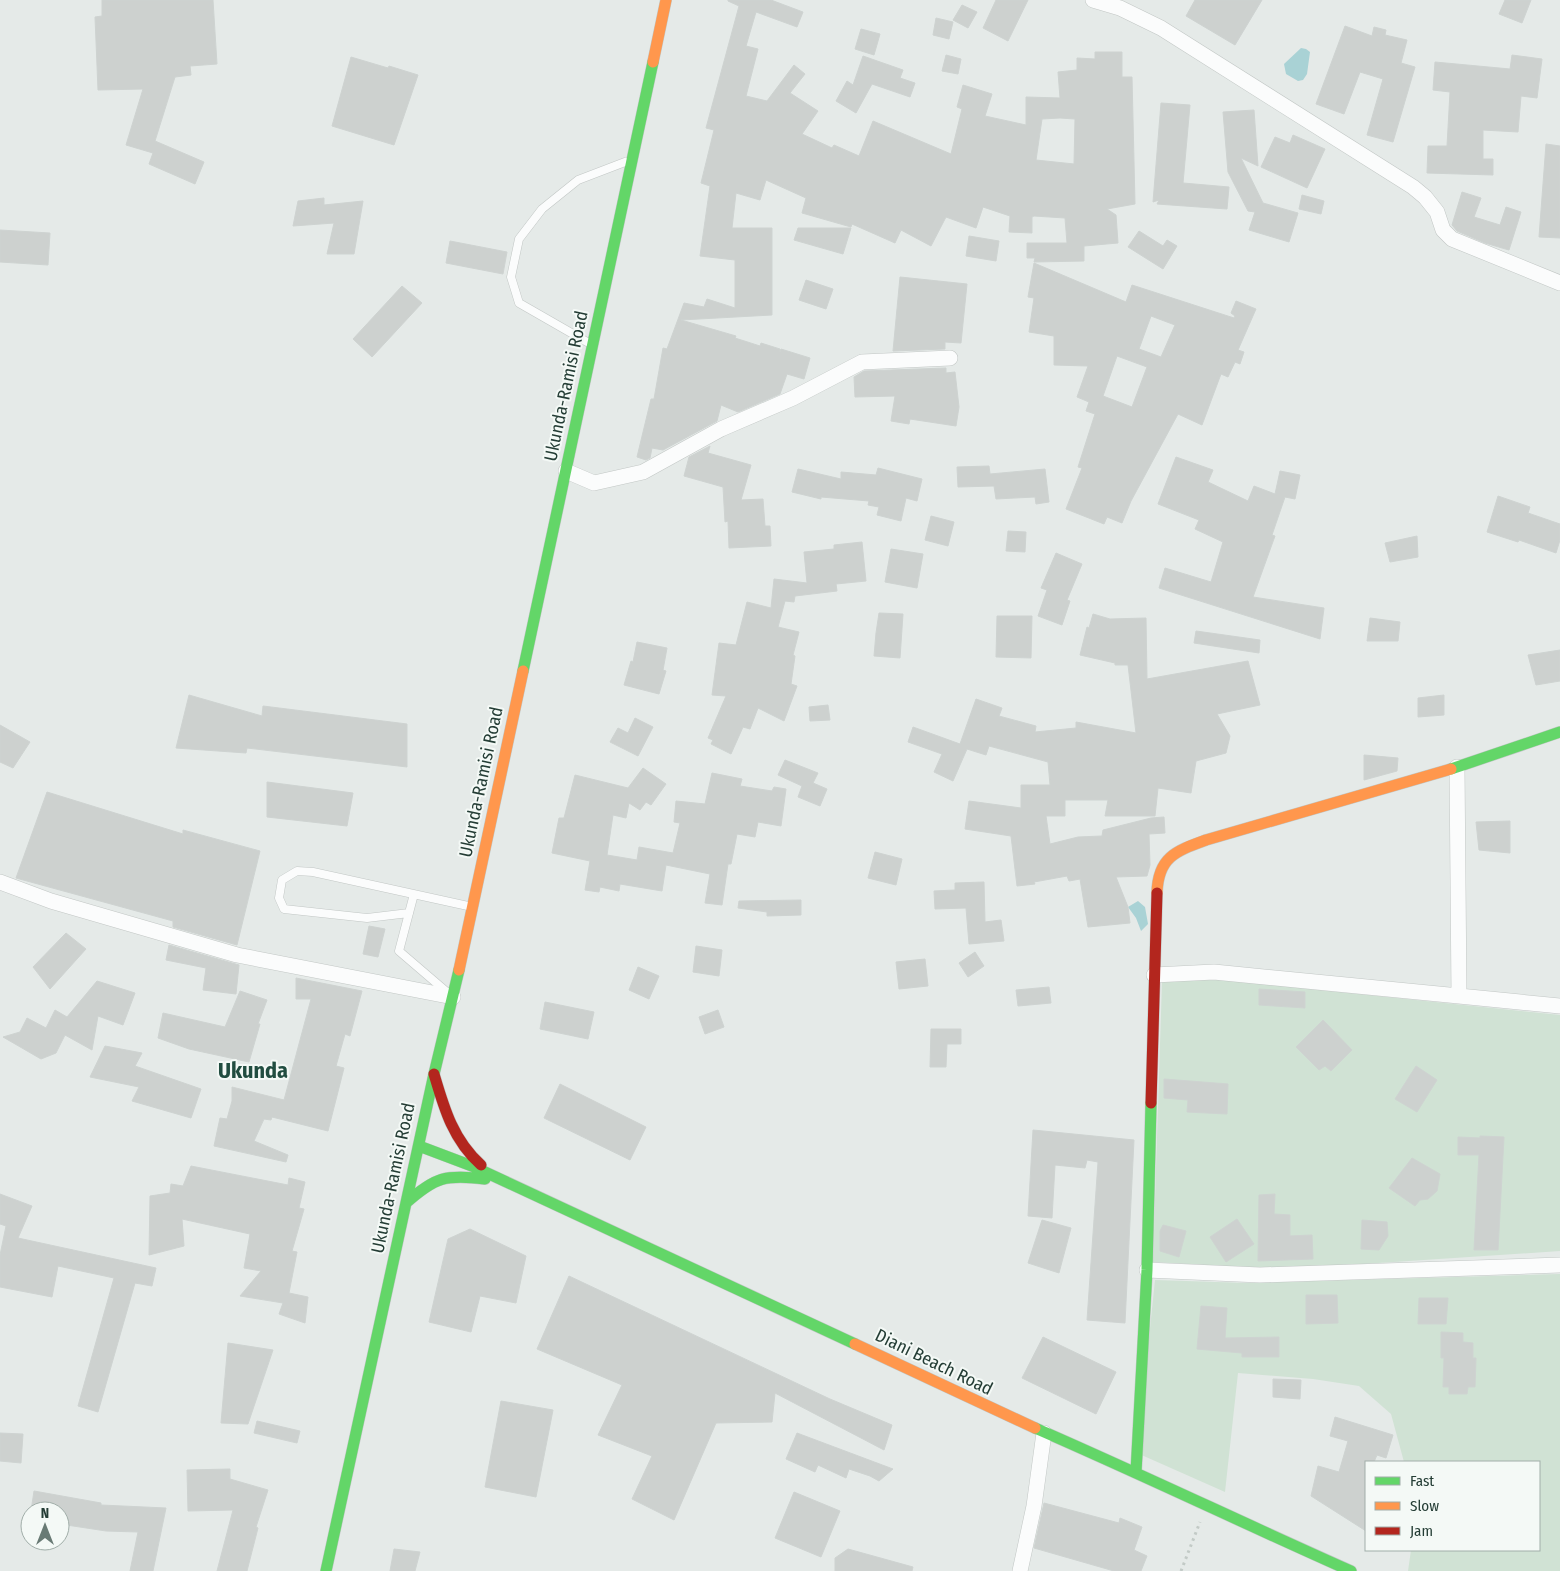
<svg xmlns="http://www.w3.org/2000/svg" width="1560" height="1571" viewBox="0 0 1560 1571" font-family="'Fira Sans Condensed',sans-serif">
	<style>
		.green { fill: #d0e2d4 }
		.water { fill: #a9d2d5 }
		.building { fill: #cdd1cf; stroke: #ced3d1; fill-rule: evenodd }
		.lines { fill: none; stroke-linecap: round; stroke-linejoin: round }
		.lane-casing { stroke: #c2c7c5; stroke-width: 9 }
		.street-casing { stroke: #c2c7c5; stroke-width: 16 }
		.fast-casing { stroke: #c1c7c5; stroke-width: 12 }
		.slow-casing { stroke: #c1c7c5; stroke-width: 12 }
		.jam-casing { stroke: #c1c7c5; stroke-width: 12 }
		.path { stroke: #c2cac6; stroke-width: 3; stroke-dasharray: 2.5 4; stroke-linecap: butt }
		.lane { stroke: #fbfcfc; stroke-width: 8 }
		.street { stroke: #fbfcfc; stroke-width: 15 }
		.fast { stroke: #63d668; stroke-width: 11 }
		.slow { stroke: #ff974d; stroke-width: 11 }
		.jam { stroke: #b3261e; stroke-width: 11 }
		.labels { text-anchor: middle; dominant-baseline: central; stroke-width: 4; stroke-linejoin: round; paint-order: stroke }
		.street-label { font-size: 18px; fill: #243d35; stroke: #f4f9f6 }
		.district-label { font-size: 22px; font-weight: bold; fill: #214d40; stroke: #f4f9f6 }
	</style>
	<rect width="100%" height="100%" fill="#e5eae8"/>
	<path class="green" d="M1214 979 1560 1015V1251L1348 1265 1259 1268 1153 1262 1162 982Z
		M1560 1274V1571H1408L1411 1550H1539V1462H1404L1391 1414 1359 1386 1313 1379 1238 1373 1225 1492 1137 1453 1155 1280 1248 1283Z"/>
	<path class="water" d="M1301 48 1306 49 1310 52 1307 74 1303 80 1298 81 1286 74 1284 64Z
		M1138 901 1145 907 1148 924 1141 931 1136 918 1128 907Z"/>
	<path class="building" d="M102 0H213L217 64 190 66 191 75 175 77 155 141 204 162 195 184 149 164 153 153 126 145 143 89 98 90 95 17 102 16Z
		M728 0H771L803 12 797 27 756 12 746 46 758 49 746 96 767 101 794 65 805 74 790 93 818 111 802 134 832 148 834 145 859 156 873 121 951 154 962 109 957 107 963 85 992 94 985 116 1026 125V97L1060 98 1058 72 1077 70V58L1095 59V52H1122V77H1132L1135 204 1107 209 1116 215 1118 243 1084 246V261L1034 262 1035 258H1027V243H1067L1065 218 1034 216 1032 217V233L1009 232 1010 216 983 207 976 228 946 217 931 246 901 230 895 243 852 224 851 227 802 213 806 198 766 180 760 200 736 193 732 228H772V315L681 320 736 336 735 338 760 346 761 343 780 349V352L781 349 810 358 804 379 787 374 780 394 738 412 721 405 717 421 663 450 652 448 650 458 646 460 637 457 651 399H654L663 348 667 349 684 303 704 307 707 299 735 308V260L700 256 710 186 701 183 714 130 706 128 739 6 728 1ZM1060 118 1075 119 1074 164 1036 160 1042 119Z
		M996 0H1028L1008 41 983 28Z
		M1195 0H1262L1235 45 1186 16Z
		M1505 0H1531L1522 23 1499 14Z
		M962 5 977 12 968 28 953 20Z
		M936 18 953 22 949 39 933 35Z
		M1345 26 1372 36 1374 27 1386 30 1385 35 1407 40 1401 63 1415 67 1393 142 1367 135 1383 79 1360 72 1344 114 1316 104Z
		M861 29 880 34 874 55 855 49Z
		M946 55 961 59 958 74 942 71Z
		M1512 55 1542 59 1537 98 1521 96 1518 132 1483 130V159H1493V175L1427 173 1428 146H1447L1450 92 1433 90 1435 62 1510 69Z
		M863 56 903 70 900 78 915 83 910 97 872 84 856 113 836 101 847 81 853 85Z
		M351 57 388 68 389 66 418 75 394 145 332 126Z
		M1161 103 1190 105 1183 183 1229 187 1227 209 1157 204 1159 200 1153 202Z
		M1254 110 1258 166 1241 158 1263 203 1298 213 1289 242 1249 230 1255 212 1248 211 1228 172 1223 112Z
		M1293 135 1325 149 1307 188 1261 167 1275 137 1290 143Z
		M1546 144 1560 146V238L1539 237Z
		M1462 192 1481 198 1474 217 1500 225 1506 207 1521 212 1509 250 1485 243 1457 231 1452 225Z
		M1302 195 1324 201 1321 214 1299 209Z
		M324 198V205L363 201 354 254H327L334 223 293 226 298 201Z
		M798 228H851L843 254 794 240Z
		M0 230 50 233 48 265 0 262Z
		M1139 231 1163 246 1167 240 1177 246 1163 269 1128 247Z
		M969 236 999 241 996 261 966 256Z
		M450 241 507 252 503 274 446 263Z
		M1034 263 1126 302 1132 285 1234 318 1235 316 1231 313 1236 301 1256 309 1238 350 1244 352 1240 364 1235 362 1228 377 1221 374 1202 425 1178 414 1131 501 1122 523 1107 517 1104 524 1066 509 1082 468 1078 467 1095 414 1086 411 1089 402 1077 397 1088 366 1054 365V336L1029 332 1034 298 1028 297ZM1151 316 1175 325 1161 357 1139 349ZM1117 356 1147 367 1132 407 1103 396Z
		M900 277 967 284 961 343 945 342V349L893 351Z
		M806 280 833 289 826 309 799 300Z
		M402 286 422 303 372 357 353 339Z
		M946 368V373L955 372 959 407 956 426 910 419 909 424 891 421 895 396 855 397 854 377 864 371Z
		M710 446 708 453 751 465 741 500 763 499 765 526H770L771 546 729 548 728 521 725 522 723 487 684 476 689 457Z
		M1176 457 1213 470 1208 482 1248 501 1254 486 1275 494 1280 471 1300 475 1295 499 1285 497 1272 535 1275 536 1253 597 1324 608 1320 639 1159 588 1165 568 1211 582 1223 542 1195 529 1199 520 1158 504Z
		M989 466 990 474 1045 469 1049 502 1036 504 1035 497 996 499 994 486 958 487 957 467Z
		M878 468 922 479 917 501 906 498 901 521 877 515 879 507 868 505 869 501 821 497V499L792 492 798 469 841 479V472L876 475Z
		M1498 496 1530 507 1528 513 1560 524V540L1556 553 1519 540 1518 542 1487 532Z
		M931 516 954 522 948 546 925 540Z
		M1008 531 1026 532 1025 552 1006 551Z
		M1417 536 1418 557 1390 562 1385 543Z
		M862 542 866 581 836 584 837 591 795 596 794 602 785 601 778 627 799 632 793 655 795 656 791 684 797 686 784 721 758 708 750 729 743 727 731 754 711 744 713 740 708 738 726 696 712 695 719 643 736 645 747 602 771 608 774 579 807 583 804 552 834 549V545Z
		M891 549 923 554 917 588 885 582Z
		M1056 553 1082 564 1067 600 1070 601 1062 625 1038 616 1047 590 1041 588Z
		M879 613 903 614 900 658 874 656 876 633Z
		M1093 614 1110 619 1146 618 1147 679 1248 661 1260 705 1217 714 1230 736 1226 753 1196 761 1191 793 1158 788 1155 816H1105L1108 800H1065V816H1046L1050 844 1078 837 1102 836 1103 830 1151 818 1164 817 1165 833 1149 834 1150 865 1147 876 1116 877 1128 907 1130 923 1088 927 1080 879 1069 881 1067 876 1034 882 1035 884 1017 886 1011 836 965 829 969 801 1021 808V785H1050L1048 762 989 746 986 755 967 749 953 781 934 772 942 754 908 742 913 727 960 744 976 699 1002 708 999 716 1036 726 1035 732 1076 728V722L1136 733 1128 665H1115V663L1080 655 1087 627 1089 628Z
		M997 616H1032L1031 658 996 657Z
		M1370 618 1400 622 1398 641H1367Z
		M1196 631 1260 640 1259 653 1194 643Z
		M637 642 667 648 663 670 666 671 659 694 624 685 631 661 633 662Z
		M1560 650V681L1536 685 1528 655Z
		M189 695 262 716 263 706 407 724V767L247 748 246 753 176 748Z
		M1444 695V715L1418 717V698Z
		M828 705 830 720 810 721 809 707Z
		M635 718 653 727 638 756 610 742 618 728 628 733Z
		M0 725 30 742 13 768 0 762Z
		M1364 755 1398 758 1397 771 1364 780Z
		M785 760 818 773 813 783 827 789 820 806 798 797 802 786 778 775Z
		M643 768 666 784 651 805 646 802 640 810 629 803 626 818 613 815 607 855 637 860 639 847 673 853 680 823 674 822 676 801 705 804 712 773 742 779 740 786 772 791 774 787 786 789 781 826 758 822 755 837 737 834 731 864H728L722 905 705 903 710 874 666 865 662 891 620 884 619 891 600 887 599 892 585 890 590 861 552 853 559 818H564L575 775 628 788Z
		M267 782 353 793 347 826 267 817Z
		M47 792 183 834V830L260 851 237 945 173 927V921L16 878Z
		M1510 821V853L1479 850 1476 822Z
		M875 852 902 859 896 885 868 878Z
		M984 882 985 922 1001 920 1004 941 969 944 966 908 935 909 934 891 955 890V883Z
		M801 900V915L767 916V912L738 908 739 901Z
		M369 926 385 929 378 957 363 954Z
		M66 933 86 949 50 989 33 967Z
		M169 945 239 965 236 994 203 990 206 968 166 960Z
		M696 946 722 950 719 976 693 972Z
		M975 952 984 966 968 977 959 963Z
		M925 959 928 986 899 989 896 962Z
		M638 967 659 976 649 999 629 990Z
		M296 978 362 991 350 1036 345 1034 336 1066 344 1068 328 1131 272 1117 271 1120 264 1119 254 1141 288 1155 286 1162 214 1146 220 1118 227 1119 232 1101V1087L284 1100 311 999H296Z
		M97 981 135 993 123 1025 98 1016 92 1050 65 1035 56 1053 41 1059 3 1037 20 1032 27 1018 46 1028 55 1010 67 1017Z
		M1049 987 1051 1003 1018 1006 1016 990Z
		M1259 989 1305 992V1008L1259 1005Z
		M240 991 267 1000 258 1024H260L249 1062 189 1049 158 1038 163 1013 225 1027Z
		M545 1002 594 1012 588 1039 540 1029Z
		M718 1010 724 1027 705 1034 699 1017Z
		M1323 1020 1352 1050 1331 1071 1325 1066 1319 1070 1296 1047Z
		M931 1029H961V1044H947L946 1067H930Z
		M105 1046 142 1053 135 1066 201 1089 191 1118 132 1101 139 1087 90 1077Z
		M1416 1066 1437 1080 1417 1112 1395 1099Z
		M1164 1079 1228 1084 1227 1114 1187 1112 1188 1100 1164 1098Z
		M560 1084 646 1127 630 1160 544 1118Z
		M1033 1130 1134 1140 1125 1323 1087 1320 1098 1162 1087 1160 1085 1168 1055 1165 1052 1218 1028 1216Z
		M1480 1136 1504 1137 1498 1250H1474L1479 1155H1458V1137L1480 1138Z
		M1412 1158 1440 1174 1437 1191 1428 1199 1420 1200 1415 1206 1389 1188Z
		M191 1166 288 1185 289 1178 305 1182 299 1208 304 1209 292 1251 297 1252 289 1293 308 1297 305 1323 279 1314 283 1303 240 1296 261 1271 244 1268 250 1234 182 1219 184 1246 149 1255 150 1196 170 1193 171 1184 183 1186Z
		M0 1194 32 1206 18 1238 156 1268 152 1286 135 1283 98 1412 78 1406 114 1278 58 1266 52 1297 0 1287V1255L6 1226 0 1224Z
		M1275 1194 1274 1214 1290 1215V1236L1312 1235 1313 1259 1258 1261 1259 1195Z
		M1237 1219 1254 1244 1226 1262 1210 1237Z
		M1042 1220 1071 1228 1059 1273 1028 1263Z
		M1362 1220 1387 1222 1388 1236 1379 1250 1361 1249Z
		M1163 1225 1186 1231 1179 1257 1160 1251V1231Z
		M470 1229 526 1256 516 1303 480 1296 471 1332 429 1322 448 1239Z
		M569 1276 830 1399 892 1425 884 1450 775 1393 772 1422 716 1423 674 1520 632 1499 652 1456 598 1435 622 1385 537 1349Z
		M1306 1295H1337L1338 1323 1306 1324Z
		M1419 1298H1448L1446 1324H1418Z
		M1201 1306 1227 1308 1225 1338 1279 1337V1357H1242V1353L1197 1349Z
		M1441 1332 1463 1333V1342L1473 1343V1358H1476L1475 1387H1468L1467 1394H1449V1387H1443L1444 1358H1441Z
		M1043 1337 1116 1372 1096 1414 1022 1378Z
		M228 1343 273 1350 248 1424 221 1423Z
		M1273 1379 1301 1380 1300 1399 1273 1397Z
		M501 1401 553 1410 536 1497 485 1487Z
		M1335 1417 1393 1435 1386 1458 1377 1455 1374 1462H1366V1531L1311 1496 1318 1466 1339 1472 1348 1441 1330 1436Z
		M257 1421 300 1431 297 1443 254 1433Z
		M0 1433 23 1434 21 1463 0 1461Z
		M797 1433 893 1469 879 1481 870 1476 849 1469 846 1478 818 1465 815 1472 786 1459Z
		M230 1469V1479L268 1490 256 1527 258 1528 247 1571H217L233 1510 188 1511 187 1470Z
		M34 1491 101 1503V1505L166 1508 153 1571H130L138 1532 106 1531 60 1524V1511H31Z
		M794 1492 840 1511 821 1557 775 1538Z
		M1044 1503 1119 1523 1120 1518 1142 1527 1134 1550 1147 1556 1141 1571H1114L1034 1548Z
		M394 1549 420 1552 415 1571H390Z
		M848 1549 913 1567 912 1571H835V1558Z"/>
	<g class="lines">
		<g class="lane-casing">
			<path id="lane" d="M587 342 519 303 511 277 519 239 542 209 578 180 625 162
				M414 894 399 951 448 993
				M409 913 367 918 284 909 279 898 282 880 297 871 313 872 468 906"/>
		</g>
		<g class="street-casing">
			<path id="street" d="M1093 0 1120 8 1161 28 1413 187 1425 197 1437 212 1443 230 1452 239 1560 283
				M566 471 594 483 643 472 721 429 793 398 862 362 950 358
				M1457 767 1459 996 1560 1006
				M0 882 51 901 237 955 453 997
				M1154 975 1214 972 1459 996
				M1147 1270 1260 1275 1560 1265
				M1020 1571 1034 1506 1044 1433"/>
		</g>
		<g class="fast-casing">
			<path id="fast" d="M523 671 653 62
				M1451 769 1560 732
				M419 1146 472 1166 855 1344
				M406 1203C435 1177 446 1174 485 1179
				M1035 1428C1141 1474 1245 1524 1351 1571
				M1136 1472 1147 1270 1151 1103
				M326 1571 434 1074 459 970"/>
		</g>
		<g class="slow-casing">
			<path id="slow" d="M653 62 666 0
				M1157 893C1158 857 1176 851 1206 840L1451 769
				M459 970 523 671
				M855 1344 1035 1428"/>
		</g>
		<g class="jam-casing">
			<path id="jam" d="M434 1074C444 1108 453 1140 481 1165
				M1151 1103 1157 893"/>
		</g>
		<path class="path" d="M1181 1571 1200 1522"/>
		<use href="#lane" class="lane"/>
		<use href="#street" class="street"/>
		<use href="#fast" class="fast"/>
		<use href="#slow" class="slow"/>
		<use href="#jam" class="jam"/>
	</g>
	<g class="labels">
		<g class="street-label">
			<text transform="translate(566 386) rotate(-78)">Ukunda-Ramisi Road</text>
			<text transform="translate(481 782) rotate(-78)">Ukunda-Ramisi Road</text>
			<text transform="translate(393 1178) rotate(-78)">Ukunda-Ramisi Road</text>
			<text transform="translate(934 1362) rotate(26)">Diani Beach Road</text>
		</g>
		<g class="district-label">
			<text x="253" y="1070">Ukunda</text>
		</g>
	</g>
	<rect x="1365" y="1461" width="175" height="90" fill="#f4f9f6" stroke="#a1aea9"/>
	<rect x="1375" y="1477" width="25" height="8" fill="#63d668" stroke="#a1aea9"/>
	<text x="1410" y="1486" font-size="15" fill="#243d35">Fast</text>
	<rect x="1375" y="1502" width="25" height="8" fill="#ff974d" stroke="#a1aea9"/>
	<text x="1410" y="1511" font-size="15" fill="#243d35">Slow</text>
	<rect x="1375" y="1527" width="25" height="8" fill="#b3261e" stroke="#a1aea9"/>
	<text x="1410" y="1536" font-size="15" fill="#243d35">Jam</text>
	<g transform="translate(45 1526)"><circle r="24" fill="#f4f9f6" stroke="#a1aea9"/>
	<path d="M0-4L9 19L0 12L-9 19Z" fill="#687a74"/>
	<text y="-8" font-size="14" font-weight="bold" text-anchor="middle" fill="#243d35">N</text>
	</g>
</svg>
